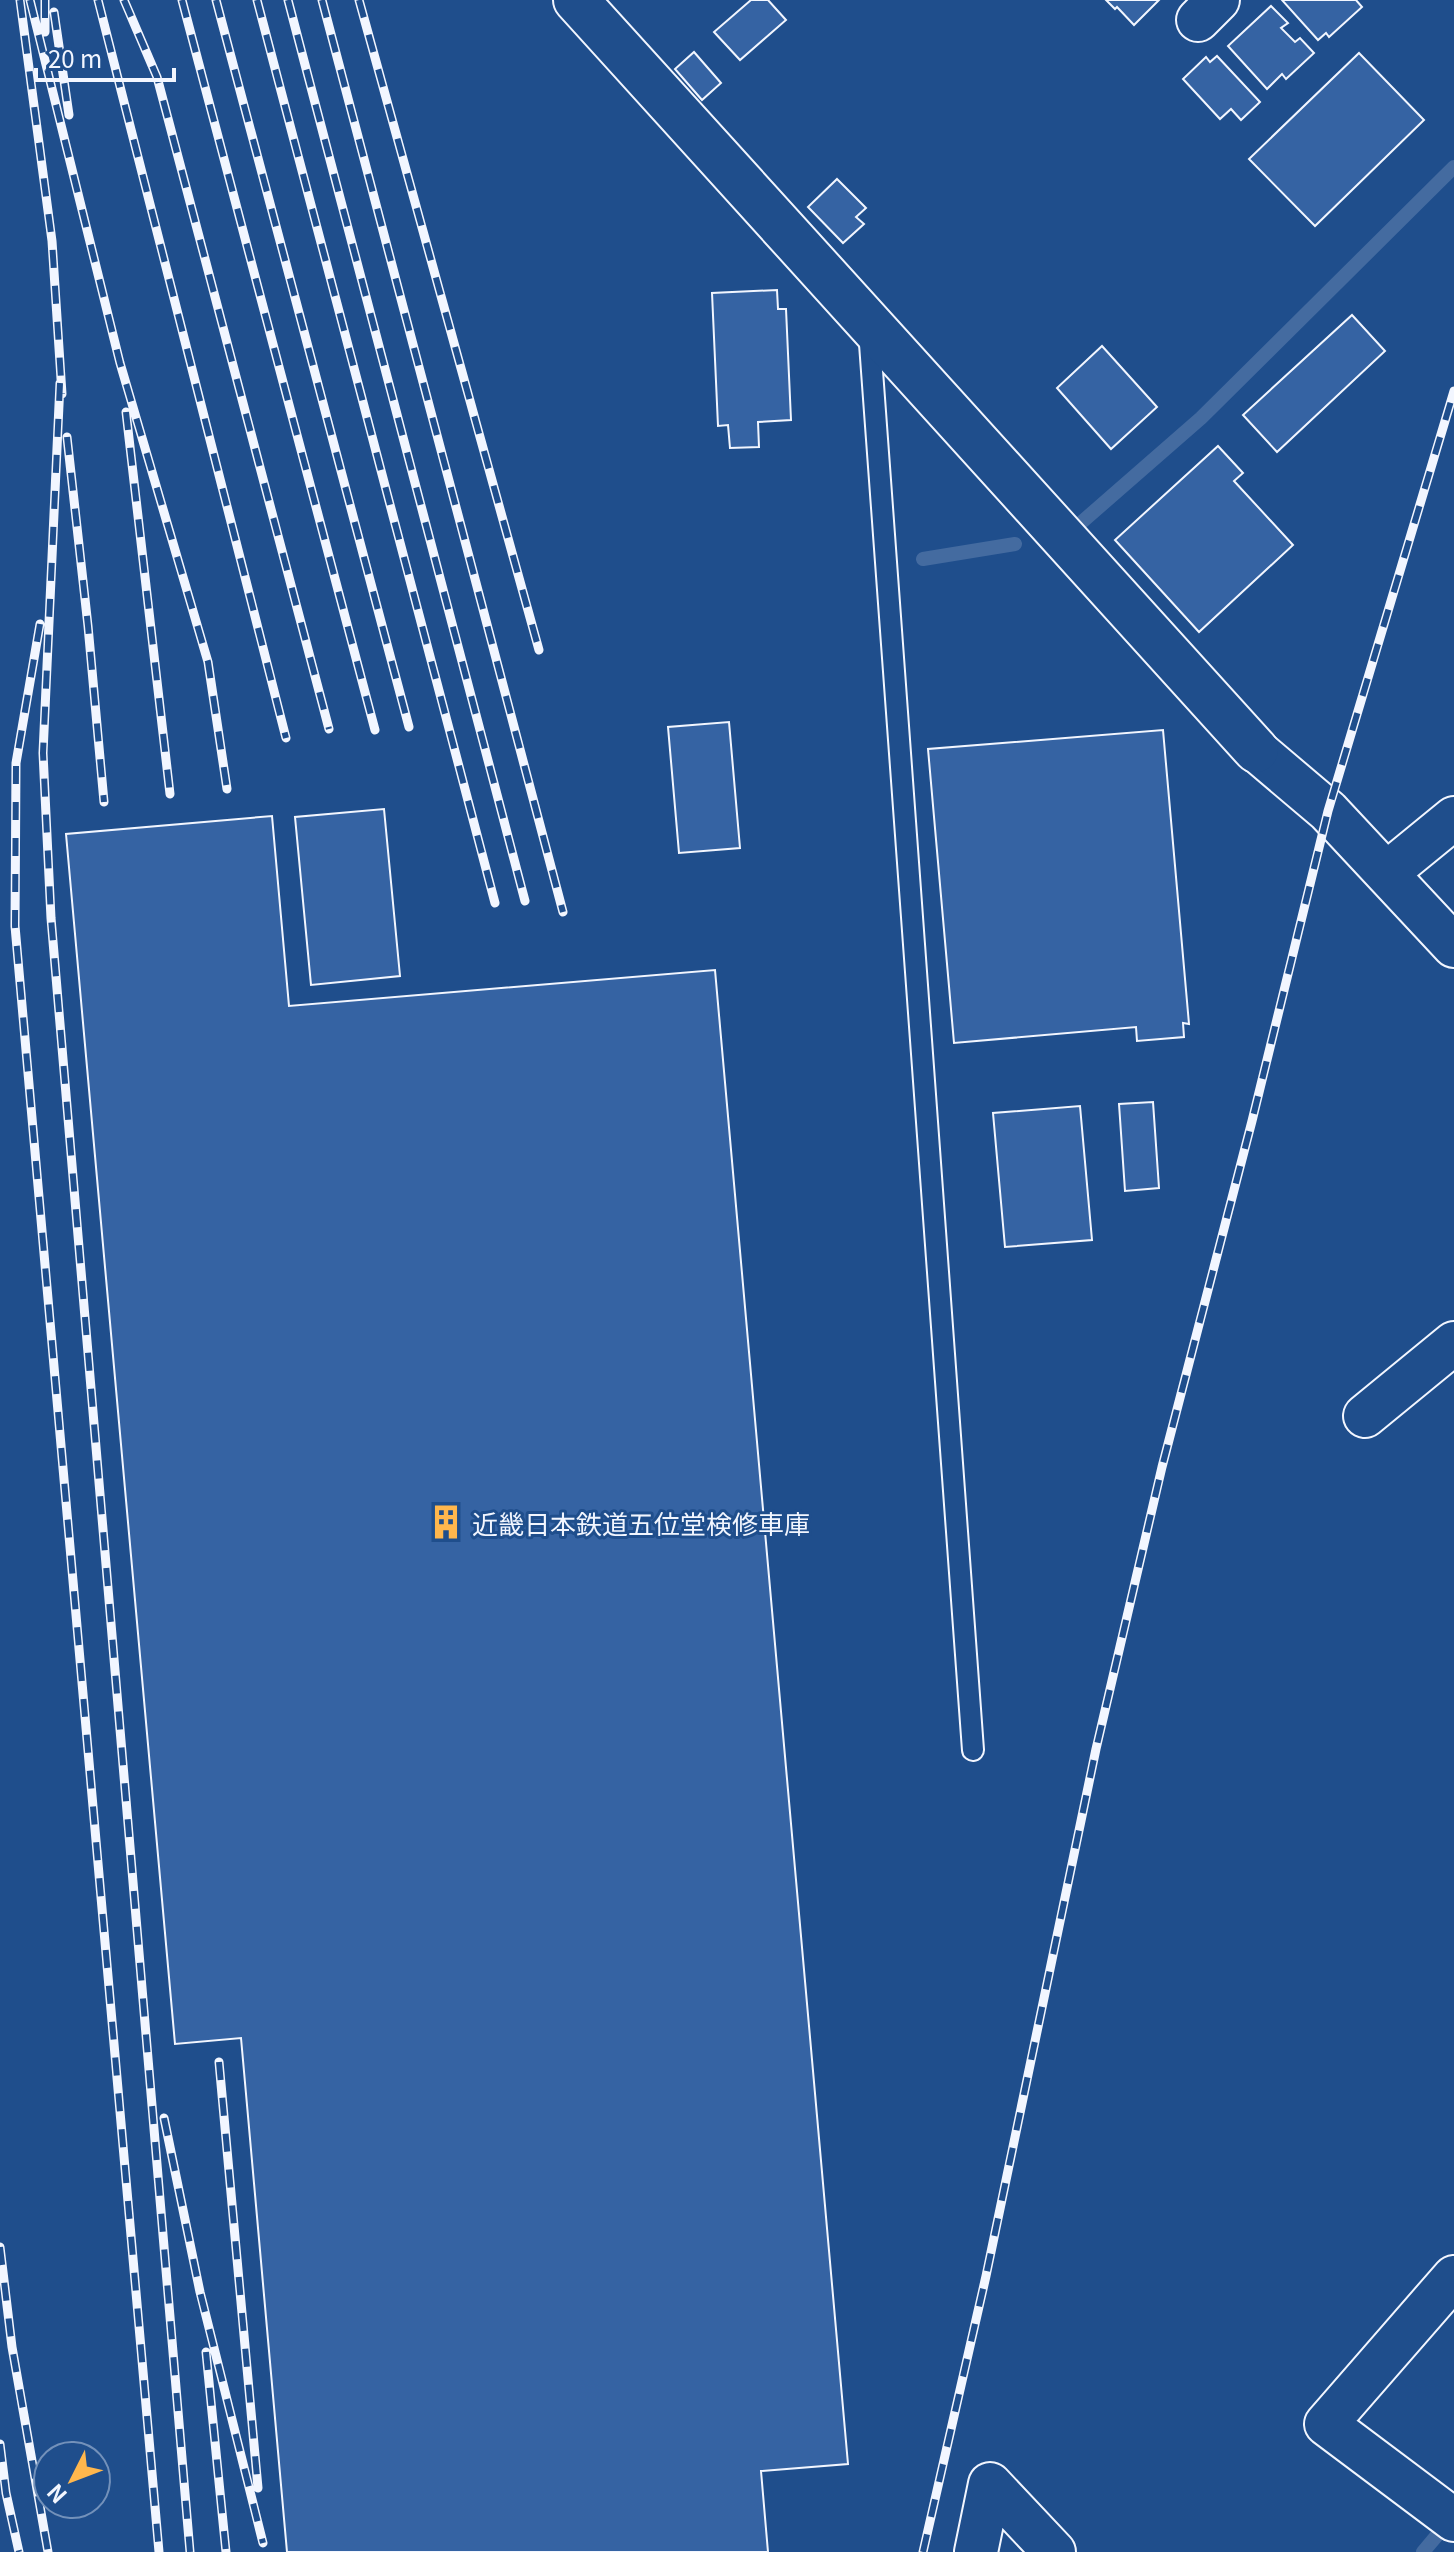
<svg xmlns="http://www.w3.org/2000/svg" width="1454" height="2552" viewBox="0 0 1454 2552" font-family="Georgia,'Noto Sans JP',serif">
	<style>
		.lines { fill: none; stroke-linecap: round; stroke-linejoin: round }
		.stream { stroke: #446ba0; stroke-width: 14 }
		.building { fill: #3563a3; stroke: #f2f6ff; stroke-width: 2 }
		.service-casing { stroke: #f2f6ff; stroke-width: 24 }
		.minor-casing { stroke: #f2f6ff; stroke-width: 46 }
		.tertiary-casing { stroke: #f2f6ff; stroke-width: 48 }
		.service { stroke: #1f4e8c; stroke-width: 20 }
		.minor { stroke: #1f4e8c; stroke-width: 42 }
		.tertiary { stroke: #1f4e8c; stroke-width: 44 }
		.rail-casing { stroke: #f2f6ff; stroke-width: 9 }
		.rail { stroke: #1f4e8c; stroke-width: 6; stroke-dasharray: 18; stroke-linecap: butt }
		.labels { text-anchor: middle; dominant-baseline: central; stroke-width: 6; stroke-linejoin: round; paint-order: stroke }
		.poi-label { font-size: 26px; fill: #f2f6ff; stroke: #1f4e8c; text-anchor: start }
	</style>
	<rect width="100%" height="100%" fill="#1f4e8c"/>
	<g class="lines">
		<path class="stream" d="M1067 535 1201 418 1454 167
			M923 559 1015 544
			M1423 2552 1449 2521"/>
	</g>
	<path class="building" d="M751 0H768L786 20 740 60 714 32Z
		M1106 0H1159L1134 25 1117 7 1115 9Z
		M1282 0H1356L1362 7 1329 37 1326 33 1318 40Z
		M1271 6 1288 23 1281 28 1295 42 1300 38 1314 53 1286 79 1282 74 1267 89 1228 46Z
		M694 52 721 83 702 100 675 69Z
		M1359 53 1424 120 1315 226 1249 159Z
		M1217 56 1260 102 1241 120 1231 109 1220 119 1183 79 1206 57 1210 62Z
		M837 179 866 208 856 217 864 224 843 243 808 207Z
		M777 290 778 309H786L791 420 758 422 759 447 730 448 728 425 718 426 712 293Z
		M1352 315 1385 351 1277 452 1243 415Z
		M1102 346 1157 407 1111 449 1057 388Z
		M1218 446 1243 473 1234 481 1293 545 1199 632 1115 540Z
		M729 722 740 848 679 853 668 727Z
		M1163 730 1189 1024 1183 1023 1184 1037 1137 1041 1136 1027 954 1043 928 749Z
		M384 809 400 976 311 985 295 817Z
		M272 816 289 1006 715 970 848 2464 761 2471 768 2552H287L241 2038 175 2044 66 834Z
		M1153 1102 1159 1188 1125 1191 1119 1104Z
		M1080 1106 1092 1240 1005 1247 993 1113Z"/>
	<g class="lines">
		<g class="service-casing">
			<path id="service" d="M869 330 973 1750"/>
		</g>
		<g class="minor-casing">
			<path id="minor" d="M1198 20 1218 0
				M1256 750 1328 811 1454 946
				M1388 872 1454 818
				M1365 1416 1454 1343
				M1454 2277 1326 2424 1454 2520
				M976 2552 990 2484 1054 2552"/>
		</g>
		<g class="tertiary-casing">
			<path id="tertiary" d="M576 0 1256 750"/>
		</g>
		<use href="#service" class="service"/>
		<use href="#minor" class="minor"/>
		<use href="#tertiary" class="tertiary"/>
		<g class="rail-casing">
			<path id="rail" d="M20 0 52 241 62 394
				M30 0 120 363 208 662 227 789
				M45 0V32
				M98 0 286 738
				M124 0 157 77 329 729
				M182 0 375 730
				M216 0 409 727
				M257 0 495 903
				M288 0 525 901
				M322 0 563 912
				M359 0 539 650
				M54 12 69 115
				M60 383 43 753 51 918 190 2552
				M126 412 170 794
				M67 437 88 626 104 802
				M40 624 16 763 15 926 159 2552
				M219 2062 258 2488
				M164 2118 200 2292 263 2543
				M0 2247 12 2347 48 2552
				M206 2352 226 2552
				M0 2444 6 2493 19 2552
				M923 2552 986 2276 1096 1749 1162 1467 1252 1121 1328 811 1454 391"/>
		</g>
		<use href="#rail" class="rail"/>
	</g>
	<defs>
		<g id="building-bare" transform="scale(2.76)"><path d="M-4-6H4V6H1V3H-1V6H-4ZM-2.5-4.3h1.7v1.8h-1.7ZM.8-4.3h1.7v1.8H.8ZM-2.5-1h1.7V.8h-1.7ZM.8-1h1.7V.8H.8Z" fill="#ffb74d" stroke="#1f4e8c" stroke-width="2.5" paint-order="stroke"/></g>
	</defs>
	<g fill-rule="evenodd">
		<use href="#building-bare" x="446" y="1522"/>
	</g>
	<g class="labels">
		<g class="poi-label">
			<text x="472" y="1522">近畿日本鉄道五位堂検修車庫</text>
		</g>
	</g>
	<g transform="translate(72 2480) rotate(228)"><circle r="38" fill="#1f4e8c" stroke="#7391ba" stroke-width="2"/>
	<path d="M0-6L14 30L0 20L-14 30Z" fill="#ffb74d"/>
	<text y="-12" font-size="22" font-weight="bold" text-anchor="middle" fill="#f2f6ff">N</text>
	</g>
	<path d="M36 68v12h138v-12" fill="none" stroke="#f2f6ff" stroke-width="4"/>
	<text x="48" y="68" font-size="24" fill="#f2f6ff" stroke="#1f4e8c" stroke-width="6" paint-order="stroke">20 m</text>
</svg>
